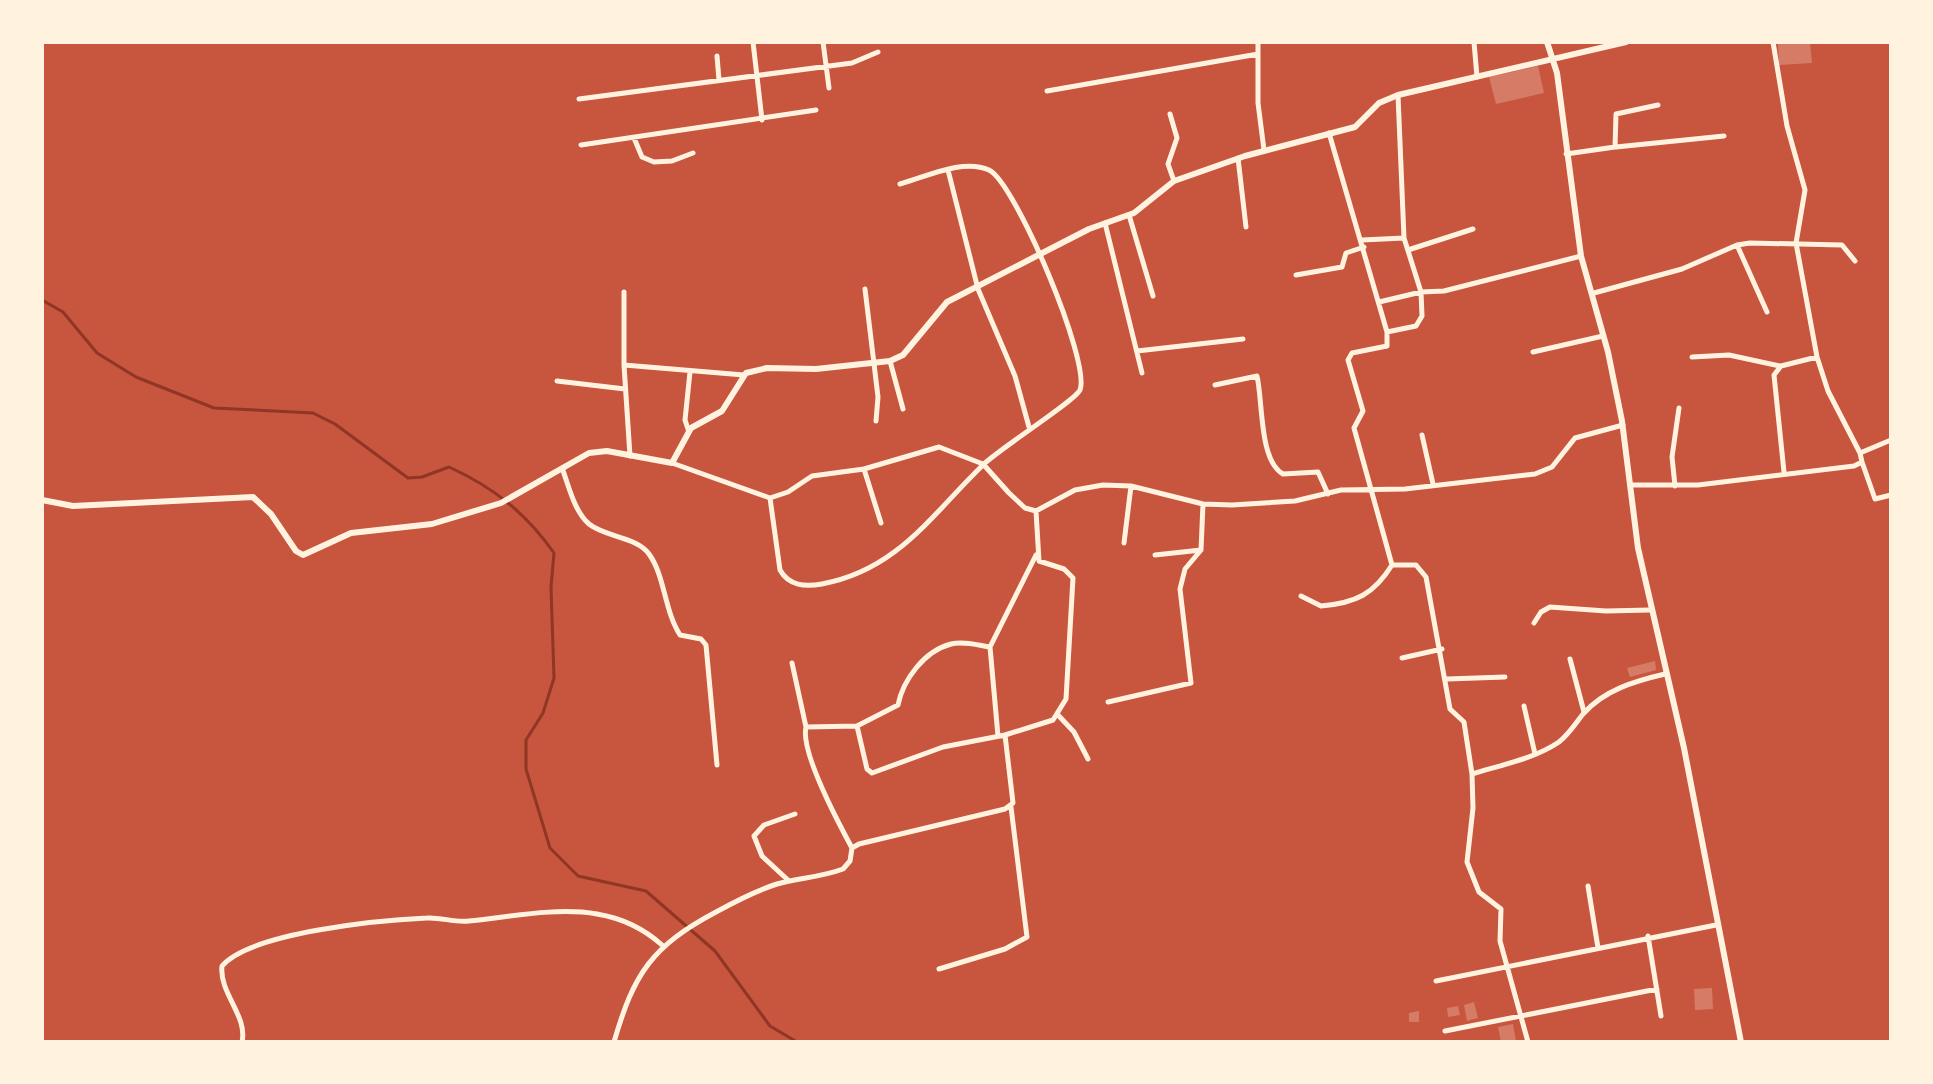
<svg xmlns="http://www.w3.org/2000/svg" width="1933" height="1084" viewBox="0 0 1933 1084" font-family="Inter,sans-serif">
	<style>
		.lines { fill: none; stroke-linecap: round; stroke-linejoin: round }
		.stream { stroke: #8f3625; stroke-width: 3 }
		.building { fill: #d67c66 }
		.minor { stroke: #fff3e0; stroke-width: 5 }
		.tertiary { stroke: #fff3e0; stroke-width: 6 }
	</style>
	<rect width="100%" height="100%" fill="#c8553d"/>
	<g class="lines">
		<path class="stream" d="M42 300 63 312 97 353 136 377 214 408 313 413 335 424 408 478 422 477 449 467C493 487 526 513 554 553L551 587 554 678 543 713 526 740V769L550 848 578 876 646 891 715 951 770 1026 797 1042"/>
	</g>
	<path class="building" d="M1778 42H1810L1812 63 1779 65Z
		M1538 66 1544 93 1496 104 1489 77Z
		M1655 661 1656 670 1630 677 1627 668Z
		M1712 988 1713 1009 1695 1010 1694 989Z
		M1474 1002 1478 1018 1467 1021 1464 1005Z
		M1458 1006 1460 1015 1448 1017 1447 1008Z
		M1419 1011V1022H1409V1013Z
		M1513 1024 1516 1041 1501 1042 1498 1027Z"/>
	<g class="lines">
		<path class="minor" d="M753 42 762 120
			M823 42 829 88
			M1258 42V103L1264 150
			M1474 42 1477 77
			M1773 42 1787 126 1805 190 1796 243 1817 357 1828 391 1860 453
			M717 56 719 80
			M1047 91 1258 54
			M1398 95 1404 238 1421 292 1444 291 1581 256
			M579 99 852 63 878 52
			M1170 114 1177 138 1168 164 1174 181
			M634 138 642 157 654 162 672 161 693 153
			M581 145 816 110
			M1616 147 1724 136
			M1566 154 1615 147 1616 114 1658 105
			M1238 158 1246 227
			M948 170 978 289 1015 376 1029 427
			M1129 215 1153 296
			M1105 223 1142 373
			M1362 240 1404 238
			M1737 245 1767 312
			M1408 250 1473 229
			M1296 275 1342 267 1346 253 1364 247
			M865 289 878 397 876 421
			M624 292V365L630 456
			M1594 293 1682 269 1737 245 1750 243 1842 245 1855 261
			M1379 302 1421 292 1422 316 1416 326 1387 332
			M1137 351 1243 339
			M1533 352 1603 336
			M1692 357 1729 355 1780 366
			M890 361 903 409
			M624 365 744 375
			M557 381 625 389
			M1215 385 1257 376C1263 401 1259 461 1283 474L1318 472 1328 494
			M689 432 685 420 690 372
			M1422 435 1433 484
			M1862 462 1875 499 1891 495
			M672 463 770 498 788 492 812 476 864 469 939 447 983 464 1009 493 1025 508 1036 511 1075 490 1103 485 1131 486 1203 504 1232 505 1295 501 1341 490 1405 489 1535 474 1552 467 1575 438 1623 425
			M562 468C569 486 574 511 589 524 605 537 637 537 649 554 665 576 664 610 680 635L701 639 706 645 717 765
			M864 469 881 523
			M1784 472 1774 375 1781 366 1817 357
			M1630 485H1698L1854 466 1862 462 1860 453 1891 440
			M1675 486 1672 457 1679 408
			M770 498 780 570C789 586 805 587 822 584 898 570 932 514 984 464 999 449 1075 401 1080 390 1091 362 1015 182 989 170 963 158 926 177 900 184
			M1124 543 1131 486
			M1155 555 1201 550
			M1392 565H1416L1426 577 1450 709 1464 722 1472 774 1473 808 1467 862 1479 892 1501 909 1500 941 1528 1042
			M1301 596 1321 606C1356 603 1374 594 1392 565L1354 428 1363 411 1348 360 1352 353 1387 346V332L1329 133
			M1534 623 1541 612 1550 607 1606 611 1650 610
			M990 647 1036 555
			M1402 658 1442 649
			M1570 659 1584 712
			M792 663 806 727 857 726 867 769 872 773 943 747 1005 735
			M1447 679 1505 677
			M1108 702 1191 683 1180 589 1185 569 1201 550 1203 504
			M1524 706 1535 754
			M1058 715 1074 732 1088 759
			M857 726 898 705C903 680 924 651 951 644 963 641 977 645 990 647L998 736
			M806 727C800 752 839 824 852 848
			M1472 774C1501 765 1534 759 1559 742 1569 734 1575 724 1583 714 1604 690 1635 681 1665 674
			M789 881 762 856 754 836 764 825 795 814
			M1588 886 1598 948
			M1648 936 1661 1016
			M939 969 1005 949 1027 937 1011 807
			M1436 981 1716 925
			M1445 1031 1657 989
			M242 1042C248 1016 219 993 222 966 251 932 382 920 427 918 441 917 455 923 469 921 509 917 556 907 597 914 621 918 643 928 662 945
			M614 1042C634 973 652 946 716 912 736 901 755 891 777 884 799 878 822 877 843 869L850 861 852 848 859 844 1005 809 1013 803 1005 735 1053 720 1066 699 1073 578 1064 569 1039 561 1036 511"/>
		<path class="tertiary" d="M1547 42 1557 73 1581 256 1608 352 1622 421 1638 548 1684 748 1741 1042
			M42 500 73 506 253 497 271 514 296 551 303 555 351 533 432 524 501 503 589 453 607 451 672 463 691 428 722 411 746 373 767 368 816 369 890 361 903 355 947 302 1089 229 1134 213 1174 181 1245 156 1355 127 1379 103 1398 95 1626 42"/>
	</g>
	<rect width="1933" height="1084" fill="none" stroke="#fff3e0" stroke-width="88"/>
</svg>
